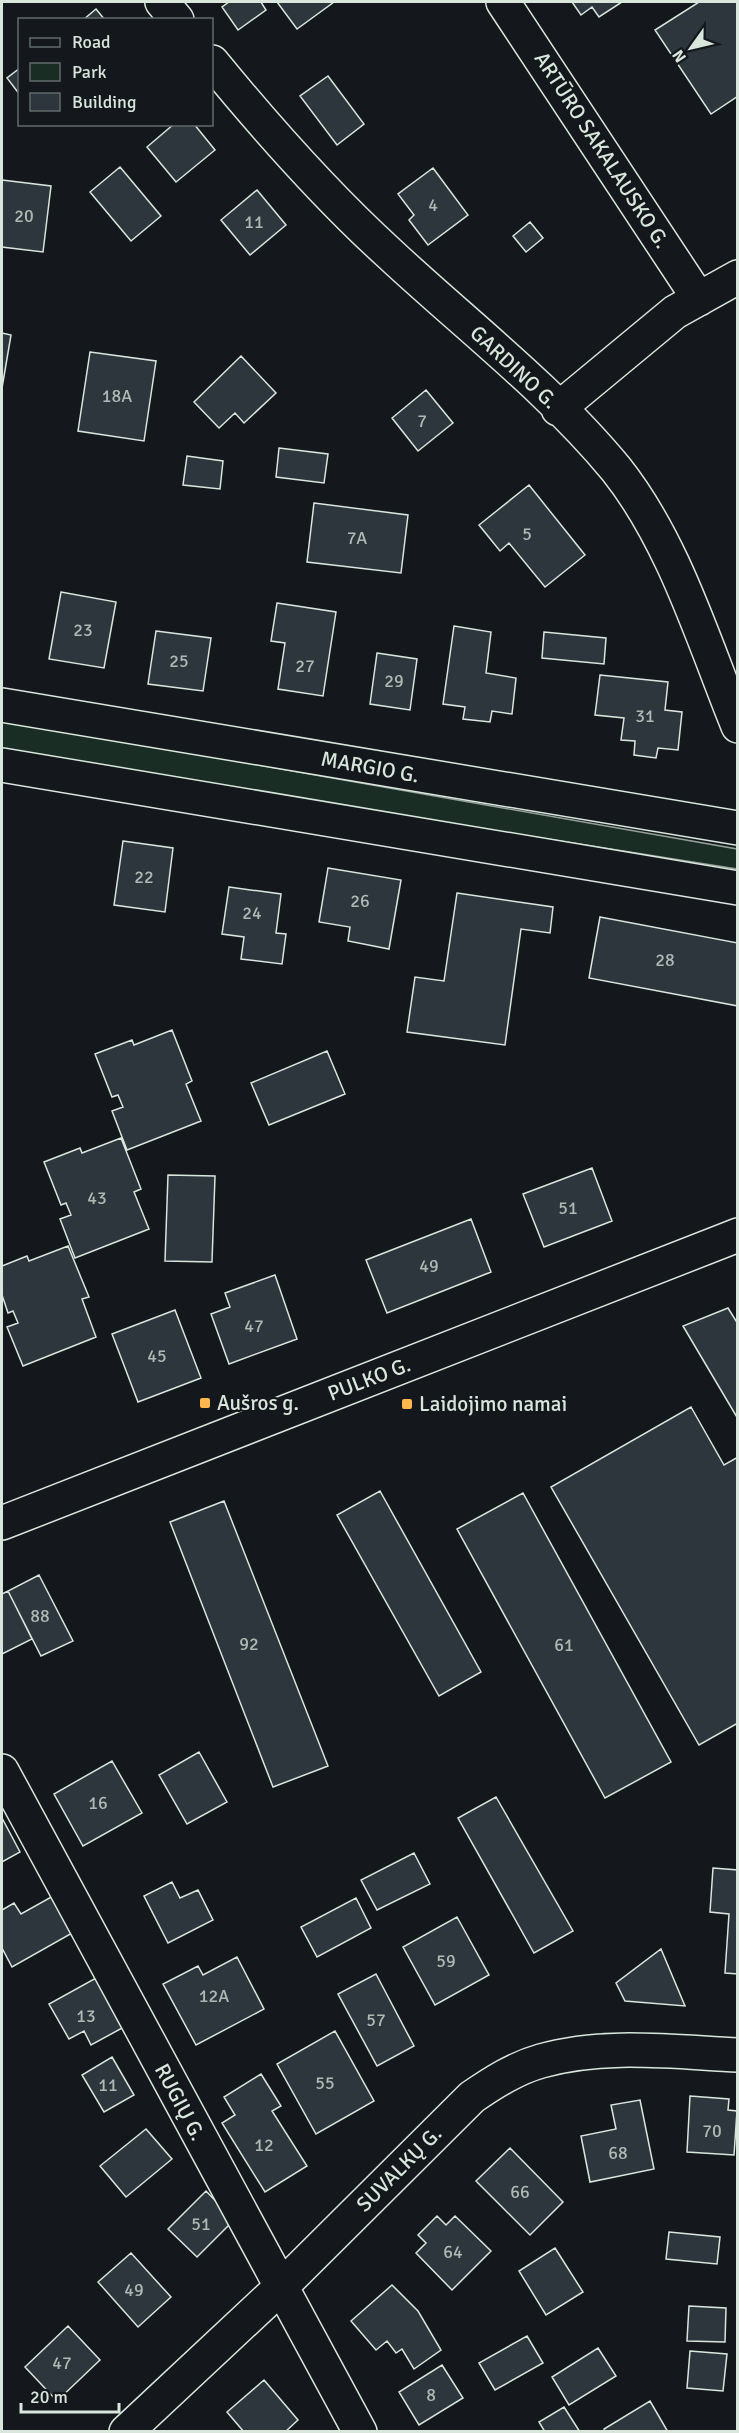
<svg xmlns="http://www.w3.org/2000/svg" width="739" height="2433" viewBox="0 0 739 2433" font-family="Signika,sans-serif">
	<style>
		.green { fill: #1a2d24; stroke: #939e99; stroke-width: 1.5 }
		.building { fill: #2c363c; stroke: #d8e6dc; stroke-width: 1.5 }
		.lines { fill: none; stroke-linecap: round; stroke-linejoin: round }
		.minor-casing { stroke: #d8e6dc; stroke-width: 36 }
		.major-casing { stroke: #d8e6dc; stroke-width: 36 }
		.minor { stroke: #14181c; stroke-width: 33 }
		.major { stroke: #14181c; stroke-width: 33 }
		.poi-dot { fill: #ffb74d; stroke: #14181c; stroke-width: 2 }
		.labels { text-anchor: middle; dominant-baseline: central; stroke-width: 4.5; stroke-linejoin: round; paint-order: stroke }
		.number-label { font-size: 18px; fill: #adbab4 }
		.street-label { font-size: 21px; fill: #d8e6dc; stroke: #14181c }
		.poi-label { font-size: 21px; fill: #d8e6dc; stroke: #14181c; text-anchor: start }
	</style>
	<rect width="100%" height="100%" fill="#14181c"/>
	<path class="green" d="M2 720 737 849V869L2 753Z"/>
	<path class="building" d="M229 2H261L266 10 238 30 222 7Z
		M277 2H334L297 29Z
		M572 2H622L599 17 592 7 581 15Z
		M699 2H738V96L711 114 655 30Z
		M96 9 105 20H83Z
		M20 68V95L7 78Z
		M328 76 364 124 337 145 300 96Z
		M174 124H194L215 150 176 182 147 147Z
		M120 167 161 216 131 241 90 192Z
		M433 168 468 215 428 245 409 220 414 215 398 194Z
		M2 180 51 186 43 252 2 247Z
		M257 190 286 225 250 255 221 220Z
		M530 222 543 238 526 252 513 236Z
		M2 333 11 335 2 388Z
		M90 352 156 361 144 441 78 431Z
		M241 356 276 393 244 423 235 413 219 428 194 402Z
		M426 390 453 423 418 451 392 418Z
		M279 448 328 454 324 483 276 477Z
		M187 456 223 461 220 489 183 485Z
		M529 485 585 555 545 587 509 543 500 551 479 525Z
		M314 503 408 515 401 573 307 562Z
		M61 592 116 602 104 668 49 659Z
		M277 603 336 612 323 696 278 689 285 643 271 641Z
		M454 626 491 632 486 673 516 678 512 714 492 711 490 722 463 719 465 707 443 704Z
		M156 631 211 638 203 691 148 684Z
		M544 632 606 638 604 664 542 658Z
		M377 653 417 659 410 710 370 704Z
		M600 675 668 682 665 710 682 712 678 750 658 748 656 758 634 755 635 741 621 740 624 718 595 715Z
		M123 841 173 848 165 912 114 905Z
		M328 868 401 880 389 949 348 941 350 927 319 922Z
		M229 887 281 894 276 933 286 934 282 964 241 959 244 937 222 934Z
		M457 893 553 907 550 933 521 929 505 1045 407 1032 415 977 444 981Z
		M600 917 738 943V1006L589 978Z
		M172 1030 192 1081 186 1084 201 1121 127 1150 112 1111 123 1107 118 1095 112 1097 95 1054 132 1040 134 1045Z
		M327 1051 345 1094 269 1125 251 1083Z
		M121 1138 141 1189 134 1192 149 1229 75 1258 60 1219 71 1215 66 1203 61 1205 44 1162 80 1148 82 1153Z
		M592 1168 612 1221 544 1247 523 1194Z
		M168 1175 215 1176 212 1262 165 1261Z
		M471 1219 491 1272 387 1313 366 1260Z
		M68 1246 89 1297 82 1299 96 1337 23 1366 7 1327 18 1323 13 1311 8 1313 2 1295V1266L27 1256 29 1261Z
		M275 1275 297 1339 229 1364 211 1314 230 1307 225 1293Z
		M728 1308 738 1324V1419L683 1326Z
		M175 1310 201 1378 138 1402 112 1334Z
		M691 1407 724 1465 738 1457V1723L699 1745 551 1487Z
		M380 1491 481 1672 439 1696 337 1515Z
		M523 1493 671 1762 605 1798 457 1529Z
		M224 1501 328 1766 273 1787 170 1522Z
		M39 1575 73 1641 41 1656 8 1591Z
		M8 1591 32 1639 2 1654V1594Z
		M199 1752 227 1802 187 1824 159 1775Z
		M112 1761 142 1813 83 1846 54 1794Z
		M496 1797 573 1931 534 1953 458 1818Z
		M2 1818 20 1852 2 1862Z
		M414 1853 430 1884 377 1910 361 1880Z
		M713 1868 738 1870V1974L725 1973 729 1914 710 1912Z
		M172 1882 180 1898 198 1890 213 1920 168 1943 144 1896Z
		M53 1896 74 1932 12 1967 2 1948V1910L14 1903 21 1914Z
		M356 1898 371 1928 317 1957 301 1927Z
		M457 1917 489 1975 435 2005 403 1947Z
		M661 1949 685 2006 625 2001 616 1983Z
		M237 1957 264 2009 196 2045 163 1984 198 1966 203 1975Z
		M376 1974 414 2046 377 2066 338 1994Z
		M96 1978 124 2027 91 2045 84 2031 69 2039 49 2004Z
		M335 2031 374 2101 316 2134 277 2064Z
		M112 2057 134 2095 104 2112 82 2075Z
		M261 2074 281 2106 272 2111 307 2166 265 2192 222 2123 235 2115 224 2097Z
		M690 2096 729 2099 728 2110 737 2111 734 2155 687 2152Z
		M640 2100 654 2169 590 2182 581 2136 616 2129 611 2105Z
		M146 2129 172 2159 126 2197 100 2166Z
		M510 2148 563 2202 530 2235 476 2181Z
		M206 2191 234 2220 197 2257 168 2229Z
		M437 2216 446 2225 455 2216 491 2251 452 2290 416 2253 426 2243 418 2235Z
		M669 2232 720 2237 717 2264 666 2259Z
		M555 2248 583 2292 546 2315 519 2271Z
		M131 2253 171 2297 138 2327 98 2282Z
		M392 2285 418 2311 441 2350 414 2369 402 2349 396 2353 387 2341 376 2350 351 2321Z
		M689 2306 726 2308 725 2342 687 2341Z
		M68 2326 100 2360 57 2401 25 2367Z
		M527 2336 543 2363 495 2390 479 2363Z
		M598 2348 616 2376 569 2405 552 2377Z
		M690 2351 727 2354 723 2391 687 2388Z
		M442 2365 463 2398 419 2425 399 2392Z
		M264 2380 298 2420 285 2432H244L227 2412Z
		M650 2401 668 2432H606L604 2429Z
		M564 2407 580 2432H545L539 2422Z"/>
	<g class="lines">
		<g class="minor-casing">
			<path id="minor" d="M162 2 177 20
				M503 2 699 299
				M212 62C267 129 325 195 390 254 465 324 550 389 616 469 674 542 703 640 738 726
				M558 409 675 312 738 277
				M2 705 738 828
				M2 765 738 888
				M2 1771 360 2432
				M126 2432 280 2288 472 2097C494 2082 516 2068 541 2061 604 2043 673 2052 738 2055"/>
		</g>
		<g class="major-casing">
			<path id="major" d="M2 1523 738 1235"/>
		</g>
		<use href="#minor" class="minor"/>
		<use href="#major" class="major"/>
	</g>
	<g class="poi-dot">
		<rect x="199" y="1397" width="12" height="12" rx="3"/>
		<rect x="401" y="1398" width="12" height="12" rx="3"/>
	</g>
	<g class="labels">
		<g class="number-label">
			<text x="433" y="205">4</text>
			<text x="24" y="216">20</text>
			<text x="254" y="222">11</text>
			<text x="117" y="396">18A</text>
			<text x="422" y="421">7</text>
			<text x="527" y="534">5</text>
			<text x="357" y="538">7A</text>
			<text x="83" y="630">23</text>
			<text x="179" y="661">25</text>
			<text x="305" y="666">27</text>
			<text x="394" y="681">29</text>
			<text x="645" y="716">31</text>
			<text x="144" y="877">22</text>
			<text x="360" y="901">26</text>
			<text x="252" y="913">24</text>
			<text x="665" y="960">28</text>
			<text x="97" y="1198">43</text>
			<text x="568" y="1208">51</text>
			<text x="429" y="1266">49</text>
			<text x="254" y="1326">47</text>
			<text x="157" y="1356">45</text>
			<text x="40" y="1616">88</text>
			<text x="249" y="1644">92</text>
			<text x="564" y="1645">61</text>
			<text x="98" y="1803">16</text>
			<text x="446" y="1961">59</text>
			<text x="214" y="1996">12A</text>
			<text x="86" y="2016">13</text>
			<text x="376" y="2020">57</text>
			<text x="325" y="2083">55</text>
			<text x="108" y="2085">11</text>
			<text x="712" y="2131">70</text>
			<text x="264" y="2145">12</text>
			<text x="618" y="2153">68</text>
			<text x="520" y="2192">66</text>
			<text x="201" y="2224">51</text>
			<text x="453" y="2252">64</text>
			<text x="134" y="2290">49</text>
			<text x="62" y="2363">47</text>
			<text x="431" y="2395">8</text>
		</g>
		<g class="street-label">
			<text transform="translate(602 150) rotate(57)">ARTŪRO SAKALAUSKO G.</text>
			<text transform="translate(514 367) rotate(43)">GARDINO G.</text>
			<text transform="translate(370 767) rotate(10)">MARGIO G.</text>
			<text transform="translate(369 1379) rotate(-21)">PULKO G.</text>
			<text transform="translate(180 2102) rotate(62)">RUGIŲ G.</text>
			<text transform="translate(399 2169) rotate(-45)">SUVALKŲ G.</text>
		</g>
		<g class="poi-label">
			<text x="217" y="1403">Aušros g.</text>
			<text x="419" y="1404">Laidojimo namai</text>
		</g>
	</g>
	<rect width="739" height="2433" fill="none" stroke="#d8e6dc" stroke-width="6"/>
	<rect x="18" y="18" width="195" height="108" fill="#14181c" stroke="#626a69" stroke-width="1.5"/>
	<rect x="30" y="38" width="30" height="9" fill="#14181c" stroke="#626a69" stroke-width="1.5"/>
	<text x="72" y="48" font-size="18" fill="#d8e6dc">Road</text>
	<rect x="30" y="63" width="30" height="18" fill="#1a2d24" stroke="#626a69" stroke-width="1.5"/>
	<text x="72" y="78" font-size="18" fill="#d8e6dc">Park</text>
	<rect x="30" y="93" width="30" height="18" fill="#2c363c" stroke="#626a69" stroke-width="1.5"/>
	<text x="72" y="108" font-size="18" fill="#d8e6dc">Building</text>
	<g transform="translate(691 48) rotate(236)" stroke="#14181c" stroke-width="4.5" paint-order="stroke">
	<path d="M0-4.5L10 22L0 15L-10 22Z" fill="#d8e6dc"/>
	<text y="-9" font-size="16" font-weight="bold" text-anchor="middle" fill="#d8e6dc">N</text>
	</g>
	<path d="M21 2403v9h98v-9" fill="none" stroke="#d8e6dc" stroke-width="3"/>
	<text x="30" y="2403" font-size="18" fill="#d8e6dc" stroke="#14181c" stroke-width="4.5" paint-order="stroke">20 m</text>
</svg>
